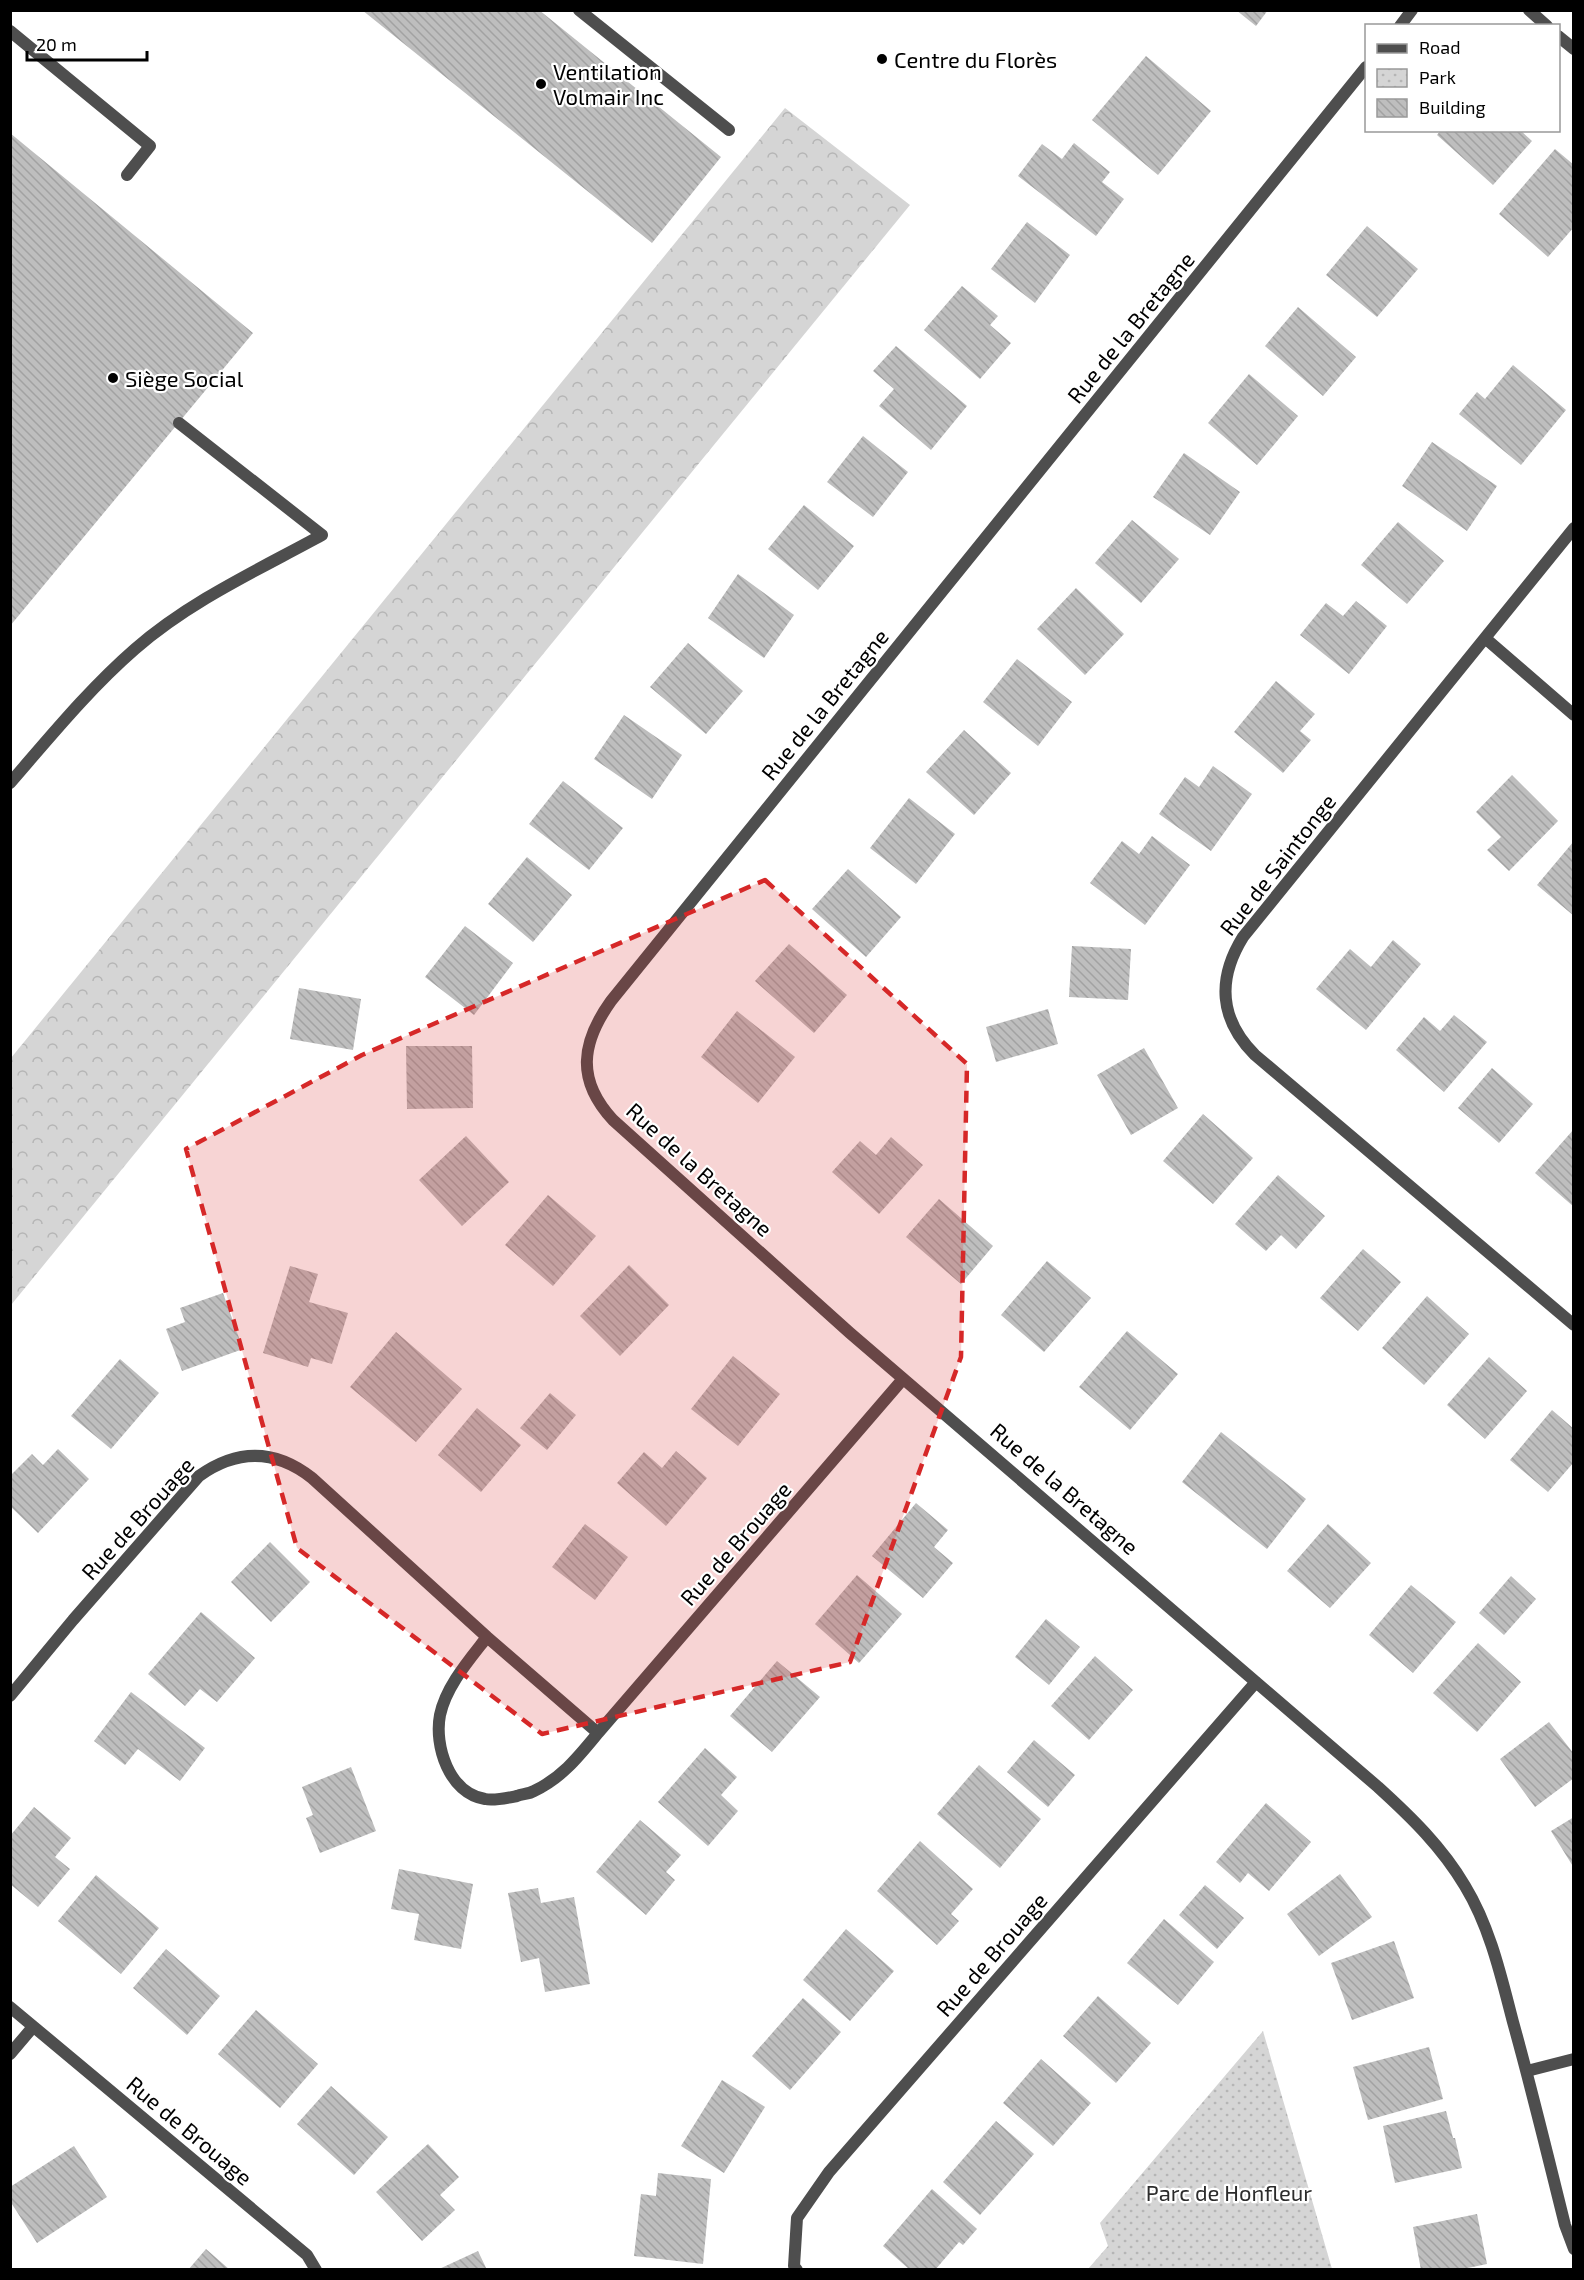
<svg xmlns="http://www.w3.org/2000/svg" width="1584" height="2280" viewBox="0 0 1584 2280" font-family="'Exo 2',sans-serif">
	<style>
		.forest { fill: url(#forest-crowns) }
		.park { fill: url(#park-dots) }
		.building { fill: url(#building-back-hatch) }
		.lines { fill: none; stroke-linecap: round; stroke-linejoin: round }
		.service { stroke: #4e4e4e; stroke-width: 12 }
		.minor { stroke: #4e4e4e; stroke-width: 12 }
		.marked { fill: #d62828; fill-opacity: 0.2; stroke: #d62828; stroke-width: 4.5; stroke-dasharray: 12 8; stroke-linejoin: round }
		.poi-dot { fill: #000; stroke: #fff; stroke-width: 2 }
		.labels { text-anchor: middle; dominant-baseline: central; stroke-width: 4.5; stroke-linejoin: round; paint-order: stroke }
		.poi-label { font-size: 22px; fill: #000; stroke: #fff; text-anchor: start }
		.street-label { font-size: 22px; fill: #000; stroke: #fff }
		.park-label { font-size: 22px; fill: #2c2c2c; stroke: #fff }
	</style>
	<defs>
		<pattern id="forest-crowns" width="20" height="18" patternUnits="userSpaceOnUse" patternTransform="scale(1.5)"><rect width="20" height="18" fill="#d5d5d5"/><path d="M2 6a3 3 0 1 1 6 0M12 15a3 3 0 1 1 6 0" fill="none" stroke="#b5b5b5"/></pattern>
		<pattern id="park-dots" width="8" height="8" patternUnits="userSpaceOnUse" patternTransform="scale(1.5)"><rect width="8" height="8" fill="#d5d5d5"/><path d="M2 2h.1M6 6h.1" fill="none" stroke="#b5b5b5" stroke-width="1.8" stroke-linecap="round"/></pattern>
		<pattern id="building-back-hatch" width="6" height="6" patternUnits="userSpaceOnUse" patternTransform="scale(1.5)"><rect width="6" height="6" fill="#bebebe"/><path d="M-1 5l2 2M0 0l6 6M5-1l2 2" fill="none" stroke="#a2a2a2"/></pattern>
	</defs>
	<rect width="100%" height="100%" fill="#fff"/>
	<path class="forest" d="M785 108 910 205 11 1305V1058Z"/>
	<path class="park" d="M1263 2031 1332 2269H1088L1108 2246 1100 2223Z"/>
	<path class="building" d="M362 10H539L721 157 652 243Z
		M1236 10H1268L1256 26Z
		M1146 56 1211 111 1158 175 1092 120Z
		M1441 130H1520L1532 141 1493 185 1437 135Z
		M10 133 253 333 10 626Z
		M1074 143 1110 172 1102 182 1124 199 1096 236 1018 176 1042 144 1062 159Z
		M1555 149 1574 165V227L1548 257 1499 214Z
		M1027 222 1070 255 1035 303 991 269Z
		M1367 226 1418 269 1377 317 1326 275Z
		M962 286 998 316 990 325 1011 343 980 379 924 330Z
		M1298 307 1356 357 1323 396 1265 346Z
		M896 346 967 406 931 450 879 406 894 389 873 371Z
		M1513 365 1566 410 1521 465 1459 414 1477 392 1485 399Z
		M1249 374 1298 416 1257 465 1208 423Z
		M863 436 908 472 873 517 827 482Z
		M1432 442 1497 486 1467 531 1402 486Z
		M1184 453 1240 492 1210 535 1153 497Z
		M804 505 854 546 818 590 768 549Z
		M1132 520 1179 559 1141 603 1095 563Z
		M1398 522 1444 561 1407 604 1361 565Z
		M738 574 794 615 764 658 708 618Z
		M1076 588 1124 634 1085 675 1037 629Z
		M1356 601 1387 626 1349 674 1300 635 1326 603 1343 616Z
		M688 643 743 691 706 734 650 687Z
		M1017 659 1072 702 1038 746 983 702Z
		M1276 681 1315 714 1300 731 1311 740 1283 773 1234 732Z
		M624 715 682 755 652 799 594 759Z
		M964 730 1011 773 974 815 926 772Z
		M1213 766 1252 794 1211 851 1159 814 1185 777 1199 787Z
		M1512 775 1558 821 1509 871 1487 850 1501 837 1476 812Z
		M563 781 623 828 589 870 529 824Z
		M909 798 955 834 916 884 870 848Z
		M1152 836 1190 865 1145 925 1090 883 1122 841 1139 854Z
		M1574 841V916L1537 885Z
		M527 857 572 895 533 942 488 904Z
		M848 869 901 917 866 957 812 909Z
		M465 926 513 963 474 1015 425 977Z
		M1393 940 1421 964 1366 1030 1316 989 1350 949 1371 967Z
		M789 944 847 995 814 1033 755 981Z
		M1072 946 1131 949 1128 1000 1069 997Z
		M299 988 361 999 353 1050 290 1039Z
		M1048 1009 1058 1044 996 1062 986 1027Z
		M737 1011 795 1057 758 1103 701 1057Z
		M1454 1015 1487 1042 1444 1092 1396 1050 1424 1017 1440 1031Z
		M406 1046H472L473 1108 407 1109Z
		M1144 1048 1178 1108 1131 1135 1097 1075Z
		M1492 1068 1533 1104 1499 1143 1458 1108Z
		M1203 1114 1253 1158 1213 1204 1163 1161Z
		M1574 1129V1207L1535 1173Z
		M466 1136 509 1182 462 1226 419 1180Z
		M891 1137 923 1165 879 1214 832 1172 860 1141 876 1155Z
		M1278 1175 1325 1216 1296 1249 1281 1235 1266 1251 1235 1224Z
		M548 1195 596 1236 553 1286 505 1245Z
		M939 1199 993 1246 961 1284 906 1237Z
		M1363 1249 1401 1282 1358 1331 1320 1298Z
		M1047 1261 1091 1298 1044 1352 1001 1315Z
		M629 1265 669 1305 620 1356 580 1316Z
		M290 1266 318 1274 309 1302 348 1313 332 1364 311 1358 308 1367 263 1353Z
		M223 1293 243 1349 182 1371 166 1329 185 1322 180 1308Z
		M1427 1296 1469 1334 1424 1385 1382 1348Z
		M1127 1331 1178 1374 1130 1430 1079 1387Z
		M396 1332 462 1389 416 1442 350 1387Z
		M733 1356 780 1394 738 1446 691 1409Z
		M1489 1357 1527 1391 1485 1439 1447 1405Z
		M120 1359 159 1393 111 1449 71 1416Z
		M550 1393 576 1415 547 1450 520 1428Z
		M477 1408 521 1445 481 1492 438 1455Z
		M1552 1410 1574 1429V1462L1548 1492 1510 1460Z
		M1221 1432 1306 1499 1267 1549 1182 1482Z
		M58 1449 89 1479 38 1533 10 1506V1476L32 1454 43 1465Z
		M676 1451 707 1478 666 1526 617 1483 644 1452 662 1468Z
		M916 1503 948 1530 934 1547 953 1563 923 1598 872 1556Z
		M585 1524 628 1557 595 1600 552 1567Z
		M1328 1524 1371 1563 1330 1608 1287 1571Z
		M270 1542 310 1582 271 1622 231 1582Z
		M857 1575 902 1614 859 1663 815 1624Z
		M1511 1576 1536 1599 1504 1635 1479 1613Z
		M1411 1585 1456 1622 1413 1673 1369 1635Z
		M201 1612 255 1658 217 1702 200 1689 185 1706 148 1674Z
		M1046 1619 1080 1647 1049 1685 1015 1657Z
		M1478 1643 1521 1682 1477 1732 1433 1693Z
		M1095 1656 1133 1690 1089 1740 1051 1706Z
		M777 1661 820 1697 772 1752 730 1716Z
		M131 1692 205 1748 180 1781 138 1749 125 1765 94 1741Z
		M1549 1722 1574 1754V1778L1535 1807 1500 1759Z
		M1034 1740 1075 1775 1048 1807 1007 1772Z
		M705 1748 737 1777 721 1795 738 1811 708 1846 658 1802Z
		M979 1765 1041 1819 1000 1868 937 1814Z
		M351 1767 376 1831 320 1853 306 1818 313 1815 302 1787Z
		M1266 1803 1311 1842 1269 1891 1248 1873 1240 1883 1216 1862Z
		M34 1807 71 1838 55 1857 70 1869 38 1907 10 1884V1836Z
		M1574 1817V1868L1551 1831Z
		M640 1820 681 1855 666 1872 675 1880 646 1915 596 1872Z
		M920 1841 973 1889 951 1914 959 1921 937 1945 877 1891Z
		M399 1869 473 1884 461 1949 414 1940 419 1914 391 1909Z
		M1340 1874 1372 1917 1319 1956 1287 1914Z
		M96 1875 159 1928 121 1974 58 1921Z
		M1205 1885 1244 1918 1217 1949 1179 1915Z
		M538 1888 541 1903 574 1897 590 1984 545 1992 539 1958 521 1962 508 1893Z
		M1164 1919 1214 1962 1178 2005 1127 1963Z
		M846 1929 894 1971 850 2021 803 1980Z
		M1394 1941 1414 1998 1352 2020 1331 1963Z
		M166 1949 220 1996 187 2035 133 1988Z
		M1098 1996 1151 2043 1116 2083 1063 2036Z
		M803 1998 841 2032 790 2090 752 2056Z
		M256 2010 318 2064 280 2108 218 2054Z
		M1429 2047 1443 2099 1368 2120 1353 2067Z
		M1041 2059 1091 2103 1053 2146 1003 2103Z
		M722 2080 765 2107 724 2173 681 2146Z
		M331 2086 388 2137 354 2175 297 2124Z
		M1446 2111 1453 2138H1455L1462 2168 1395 2183 1383 2126Z
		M996 2121 1034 2154 980 2215 943 2182Z
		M428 2144 459 2177 440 2195 455 2210 422 2241 376 2192Z
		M74 2146 107 2197 37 2243 10 2201V2187Z
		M658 2173 711 2179 703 2264 634 2256 641 2194 656 2196Z
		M932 2189 977 2229 963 2245 959 2242 935 2270H910L883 2246Z
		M1477 2214 1487 2264 1458 2270H1421L1413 2227Z
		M206 2249 230 2270H188Z
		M478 2251 487 2270H437Z"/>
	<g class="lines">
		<path class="service" d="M579 10 729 130
			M10 31 150 146 127 175
			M10 783C50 737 89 689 135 649 190 601 258 570 322 535L179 423"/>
		<path class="minor" d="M1529 10 1547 26
			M1400 26 1412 10
			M1558 36 1574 49
			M1366 67 611 1001C581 1043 576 1080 613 1120L850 1333 1378 1787C1411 1817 1442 1847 1465 1886 1490 1927 1501 1976 1513 2022 1532 2090 1548 2157 1565 2225L1574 2249
			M1574 528 1243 937C1217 979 1219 1019 1255 1055L1574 1325
			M1485 638 1574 715
			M487 1637C470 1659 446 1686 440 1715 434 1746 449 1793 485 1799 494 1801 507 1798 517 1796 522 1794 529 1794 534 1791 562 1778 579 1756 598 1733
			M10 1696 73 1620 199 1476C237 1449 275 1449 312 1478L487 1637 598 1733 903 1379
			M10 2007 307 2255 316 2270
			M10 2054 33 2027
			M1527 2071 1574 2059
			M797 2270 794 2266 797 2218 829 2172 1256 1682"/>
	</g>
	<path class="marked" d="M765 880 967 1064 961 1357 850 1662 542 1734 297 1548 186 1149 362 1055Z"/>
	<g class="poi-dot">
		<circle cx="882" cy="59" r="6"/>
		<circle cx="541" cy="84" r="6"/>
		<circle cx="113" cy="378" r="6"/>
	</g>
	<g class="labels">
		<g class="poi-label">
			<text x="894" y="59">Centre du Florès</text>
			<text x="553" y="71">Ventilation<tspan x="553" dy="25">Volmair Inc</tspan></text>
			<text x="125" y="378">Siège Social</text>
		</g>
		<g class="street-label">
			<text transform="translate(1130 327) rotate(-51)">Rue de la Bretagne</text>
			<text transform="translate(824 704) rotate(-51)">Rue de la Bretagne</text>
			<text transform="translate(1277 864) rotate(-52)">Rue de Saintonge</text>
			<text transform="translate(700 1169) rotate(42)">Rue de la Bretagne</text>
			<text transform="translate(1065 1488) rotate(41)">Rue de la Bretagne</text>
			<text transform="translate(137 1518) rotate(-48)">Rue de Brouage</text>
			<text transform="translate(735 1543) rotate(-49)">Rue de Brouage</text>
			<text transform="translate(991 1954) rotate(-49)">Rue de Brouage</text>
			<text transform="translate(190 2130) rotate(40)">Rue de Brouage</text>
		</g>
		<g class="park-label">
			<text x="1229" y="2192">Parc de Honfleur</text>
		</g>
	</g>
	<rect width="1584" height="2280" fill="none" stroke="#000000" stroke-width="24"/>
	<rect x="1365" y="24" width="195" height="108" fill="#ffffff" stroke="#999999" stroke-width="1.5"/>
	<rect x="1377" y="44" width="30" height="9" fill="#4e4e4e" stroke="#999999" stroke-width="1.5"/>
	<text x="1419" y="54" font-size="18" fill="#000000">Road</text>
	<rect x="1377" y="69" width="30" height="18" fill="url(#park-dots)" stroke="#999999" stroke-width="1.5"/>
	<text x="1419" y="84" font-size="18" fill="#000000">Park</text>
	<rect x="1377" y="99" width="30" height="18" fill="url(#building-back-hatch)" stroke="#999999" stroke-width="1.5"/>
	<text x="1419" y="114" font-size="18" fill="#000000">Building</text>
	<path d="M27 51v9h120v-9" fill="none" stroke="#000000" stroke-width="3"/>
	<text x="36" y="51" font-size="18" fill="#000000" stroke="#ffffff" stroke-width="4.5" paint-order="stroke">20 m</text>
</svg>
